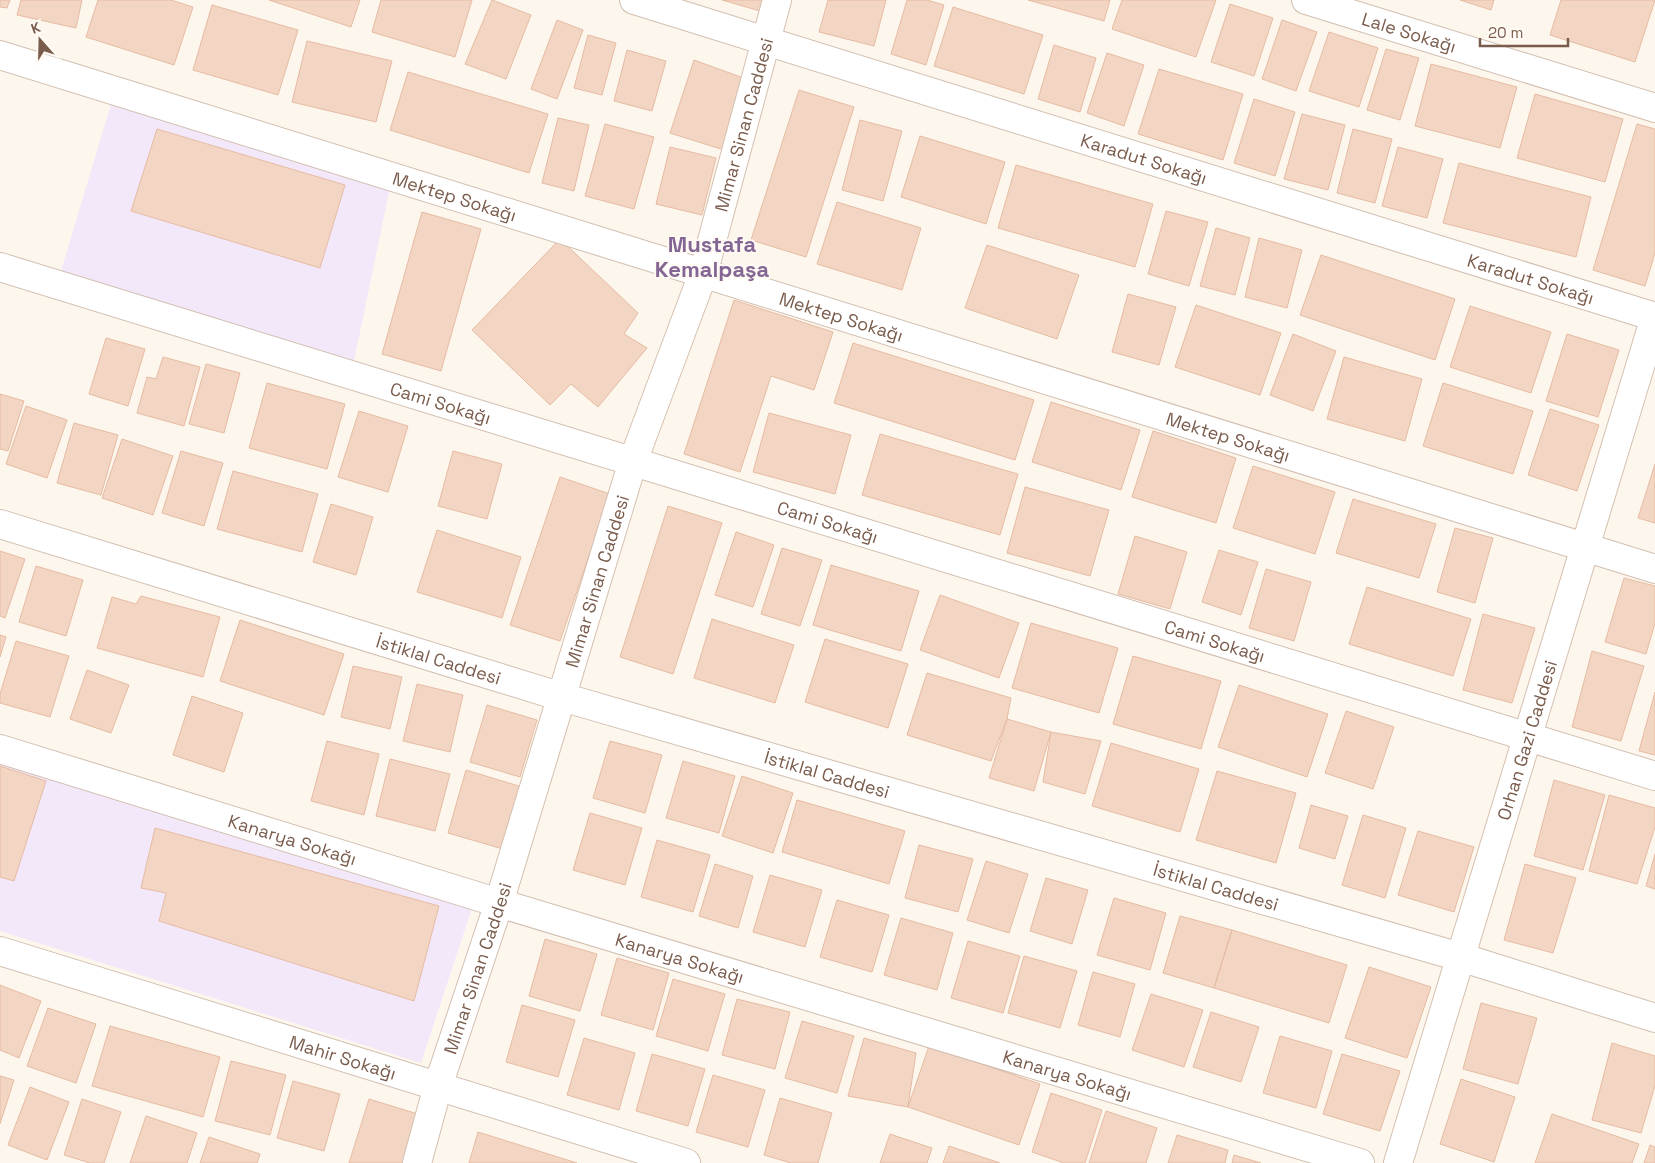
<svg xmlns="http://www.w3.org/2000/svg" width="1655" height="1163" viewBox="0 0 1655 1163" font-family="'Space Grotesk',sans-serif">
	<style>
		.education { fill: #f3e8fa }
		.building { fill: #f3d5c3; stroke: #e6bba3 }
		.lines { fill: none; stroke-linecap: round; stroke-linejoin: round }
		.minor-casing { stroke: #d1beb0; stroke-width: 30 }
		.tertiary-casing { stroke: #d1beb0; stroke-width: 30 }
		.secondary-casing { stroke: #d6c0b0; stroke-width: 30 }
		.minor { stroke: #fff; stroke-width: 28 }
		.tertiary { stroke: #fff; stroke-width: 28 }
		.secondary { stroke: #fff; stroke-width: 28 }
		.labels { text-anchor: middle; dominant-baseline: central; stroke-width: 4; stroke-linejoin: round; paint-order: stroke }
		.street-label { font-size: 18px; fill: #7a5c4d; stroke: #fffaf3 }
		.district-label { font-size: 22px; font-weight: bold; fill: #846695; stroke: #fffaf3 }
	</style>
	<rect width="100%" height="100%" fill="#fdf6ec"/>
	<path class="education" d="M111 104 390 187 354 361 61 271Z
		M0 758 473 905 421 1063 0 931Z"/>
	<path class="building" d="M0 0H10L7 8 0 7Z
		M21 0H82L76 28 17 15Z
		M98 0H171L193 7 174 65 86 37Z
		M269 0H360L351 27Z
		M381 0H472L455 57 372 32Z
		M492 0 531 15 506 79 465 64Z
		M722 0H763L760 11Z
		M828 0H886L874 46 819 32Z
		M907 0H927L944 5 926 65 891 54Z
		M1028 0H1110L1104 21Z
		M1122 0H1216L1196 57 1112 29Z
		M1460 0H1494L1491 10Z
		M1561 0H1655L1635 62 1550 35Z
		M1230 4 1273 18 1254 76 1211 62Z
		M212 5 298 30 278 95 193 70Z
		M953 7 1043 35 1024 94 934 66Z
		M557 20 583 30 557 99 531 89Z
		M1282 20 1317 32 1296 91 1262 79Z
		M1329 32 1378 48 1359 107 1309 91Z
		M588 35 616 43 602 95 574 88Z
		M307 41 392 61 376 122 292 102Z
		M1054 45 1096 58 1080 112 1038 99Z
		M1386 49 1419 58 1400 120 1367 110Z
		M627 50 666 61 652 111 614 101Z
		M1107 53 1144 65 1124 126 1087 113Z
		M694 60 746 79 724 150 670 133Z
		M1431 64 1517 87 1500 148 1415 126Z
		M1159 69 1243 94 1223 160 1138 134Z
		M408 72 548 114 529 173 390 130Z
		M799 90 854 107 806 257 751 240Z
		M1535 94 1623 119 1605 182 1517 158Z
		M1254 99 1295 112 1275 176 1234 163Z
		M1302 114 1345 125 1328 190 1284 179Z
		M558 118 589 125 574 191 542 183Z
		M860 120 902 131 883 201 842 190Z
		M605 124 654 137 634 209 585 196Z
		M1637 124 1655 129V253L1645 286 1593 270Z
		M157 129 345 185 320 268 131 211Z
		M1353 129 1392 139 1375 203 1337 193Z
		M920 136 1005 162 986 224 901 197Z
		M670 147 716 158 702 215 656 204Z
		M1398 147 1443 159 1427 218 1382 206Z
		M1459 163 1591 197 1576 257 1443 223Z
		M1016 165 1153 204 1135 267 998 228Z
		M837 202 921 228 902 290 817 264Z
		M1166 211 1208 222 1189 286 1148 274Z
		M422 212 481 229 441 371 382 354Z
		M1216 228 1250 238 1235 295 1200 286Z
		M1259 238 1302 250 1287 308 1245 297Z
		M560 239 638 313 624 334 647 348 598 407 571 384 550 405 472 330Z
		M987 245 1079 275 1057 339 965 308Z
		M1321 255 1455 299 1435 360 1300 315Z
		M1128 294 1176 307 1159 365 1112 352Z
		M734 300 833 332 814 390 771 376 740 472 684 454Z
		M1196 305 1281 333 1260 395 1175 367Z
		M1470 306 1551 332 1531 393 1450 367Z
		M1293 334 1336 351 1313 411 1270 395Z
		M1567 334 1619 350 1598 417 1546 401Z
		M106 338 145 349 128 406 89 394Z
		M853 343 1034 400 1015 460 834 403Z
		M163 357 200 367 184 426 137 413 147 377 156 379Z
		M1344 357 1422 379 1405 441 1327 419Z
		M206 364 240 373 224 433 189 424Z
		M267 383 345 404 327 469 249 448Z
		M1443 383 1533 411 1513 474 1423 446Z
		M0 394 24 401 8 451 0 449Z
		M1051 402 1140 430 1121 490 1032 462Z
		M26 406 67 420 47 478 6 464Z
		M1550 409 1599 425 1577 491 1528 475Z
		M359 411 408 426 388 492 338 477Z
		M769 413 851 435 835 494 753 472Z
		M74 423 118 435 101 495 57 483Z
		M1153 431 1236 458 1216 523 1132 497Z
		M880 434 1018 474 1000 535 862 495Z
		M122 439 173 456 153 515 102 498Z
		M181 451 223 463 204 526 162 513Z
		M453 451 502 464 487 519 438 506Z
		M1655 464V523L1638 518Z
		M1253 466 1335 492 1315 554 1233 528Z
		M233 471 318 494 302 552 217 529Z
		M560 477 610 494 560 641 510 625Z
		M1025 487 1109 510 1090 576 1007 553Z
		M1353 499 1436 524 1419 578 1336 553Z
		M331 504 373 517 356 575 313 562Z
		M668 506 722 523 673 674 620 657Z
		M1455 528 1493 538 1475 603 1437 592Z
		M437 530 521 557 502 618 417 592Z
		M736 532 774 545 753 607 715 595Z
		M1135 536 1187 552 1170 609 1118 594Z
		M782 548 822 560 800 626 761 614Z
		M1219 550 1258 562 1241 615 1202 602Z
		M0 551 25 559 5 618 0 616Z
		M831 565 919 591 901 651 813 625Z
		M36 566 83 580 66 636 19 622Z
		M1266 569 1311 582 1294 641 1249 628Z
		M1624 578 1655 586V623L1646 654 1605 642Z
		M1367 587 1471 619 1453 676 1349 644Z
		M940 595 1019 623 999 678 920 650Z
		M141 596 220 617 203 677 97 648 112 597 136 604Z
		M1483 614 1535 628 1512 703 1463 690Z
		M712 619 794 645 775 703 694 678Z
		M240 620 344 654 324 715 220 681Z
		M1031 623 1118 648 1099 713 1012 688Z
		M0 635 6 637 0 657Z
		M825 639 908 664 888 728 805 702Z
		M16 641 69 656 50 717 0 703V694Z
		M1592 651 1644 666 1621 741 1572 727Z
		M1133 656 1221 681 1201 749 1113 724Z
		M353 666 402 677 390 729 341 717Z
		M87 670 129 685 111 733 70 719Z
		M927 673 1011 698 1007 719 991 761 907 735Z
		M417 684 463 695 450 752 403 741Z
		M1239 685 1328 714 1307 777 1218 747Z
		M1655 692V755L1639 751Z
		M192 696 243 713 224 772 173 755Z
		M487 705 537 720 520 777 470 762Z
		M1346 711 1394 727 1373 789 1325 773Z
		M1007 719 1051 732 1034 791 989 778Z
		M1051 732 1101 741 1085 794 1043 782Z
		M327 741 379 754 364 815 311 801Z
		M610 741 662 755 645 813 593 798Z
		M1111 743 1199 769 1180 832 1092 806Z
		M390 759 450 774 435 831 376 816Z
		M683 761 735 776 719 833 666 818Z
		M0 766 46 781 14 881 0 877Z
		M466 770 522 787 503 849 448 833Z
		M1217 771 1296 793 1276 863 1196 840Z
		M742 776 793 793 773 853 722 836Z
		M1554 780 1605 795 1583 870 1534 856Z
		M1609 795 1655 808V827L1637 884 1589 871Z
		M797 800 905 831 889 884 782 852Z
		M1311 805 1348 816 1335 859 1299 848Z
		M590 813 642 828 625 885 573 870Z
		M1363 815 1406 828 1385 898 1342 885Z
		M155 828 439 906 414 1001 159 921 166 893 141 888Z
		M1418 831 1474 847 1454 912 1398 895Z
		M657 840 710 855 693 912 641 897Z
		M919 845 973 859 958 912 905 898Z
		M1655 854V889L1646 886Z
		M986 861 1028 874 1009 933 967 920Z
		M715 864 753 876 738 928 699 916Z
		M1525 864 1576 878 1553 953 1504 940Z
		M770 875 822 890 805 947 753 932Z
		M1046 878 1088 890 1072 944 1030 931Z
		M1114 898 1166 913 1150 970 1097 955Z
		M837 900 889 915 872 972 820 957Z
		M1180 916 1232 930 1214 988 1163 973Z
		M901 918 953 933 937 990 884 975Z
		M1232 930 1347 965 1329 1023 1214 988Z
		M545 939 597 954 580 1011 529 996Z
		M968 941 1020 956 1003 1013 951 998Z
		M1024 956 1077 971 1060 1028 1008 1013Z
		M617 958 669 973 653 1030 601 1015Z
		M1369 967 1431 987 1407 1058 1345 1038Z
		M1093 972 1135 984 1120 1037 1078 1025Z
		M673 979 725 994 708 1051 656 1036Z
		M0 985 41 1001 19 1058 0 1050Z
		M1151 994 1203 1010 1184 1067 1132 1050Z
		M737 999 790 1012 775 1069 722 1055Z
		M1481 1003 1537 1018 1518 1084 1463 1069Z
		M522 1005 575 1020 558 1077 506 1062Z
		M48 1008 96 1024 76 1083 27 1066Z
		M1211 1012 1259 1027 1241 1082 1193 1067Z
		M802 1021 854 1036 837 1093 785 1078Z
		M110 1026 220 1057 203 1117 92 1086Z
		M1280 1036 1332 1051 1316 1108 1263 1093Z
		M584 1038 635 1053 619 1110 567 1095Z
		M864 1038 916 1053 908 1107 848 1096Z
		M1612 1043 1655 1056V1086L1641 1133 1592 1120Z
		M929 1046 1040 1084 1019 1145 908 1107Z
		M652 1054 705 1069 688 1126 636 1111Z
		M1342 1054 1400 1071 1380 1131 1323 1114Z
		M231 1061 286 1075 270 1135 215 1121Z
		M713 1075 765 1090 748 1147 696 1132Z
		M0 1076 14 1080 0 1124Z
		M1461 1079 1515 1097 1494 1162 1440 1144Z
		M293 1081 340 1094 324 1151 277 1138Z
		M30 1087 69 1102 47 1160 8 1145Z
		M1051 1093 1102 1110 1085 1163H1064L1032 1152Z
		M780 1098 832 1113 818 1163H791L764 1155Z
		M82 1099 121 1112 104 1163H90L64 1155Z
		M369 1099 421 1115 405 1163H349Z
		M1106 1111 1157 1128 1146 1163H1089Z
		M1552 1114 1639 1144 1632 1163H1535Z
		M146 1116 197 1133 187 1163H130Z
		M478 1132 577 1163H469Z
		M890 1134 932 1148 927 1163H880Z
		M1177 1135 1228 1150 1225 1163H1168Z
		M209 1137 260 1154 257 1163H200Z
		M1650 1145 1655 1147V1163H1644Z
		M949 1146 1000 1163H943Z
		M1234 1155 1261 1163H1232Z"/>
	<g class="lines">
		<g class="minor-casing">
			<g id="minor">
				<path id="s1" d="M634 0 1655 317"/>
				<path id="s2" d="M1306 0 1655 108"/>
				<path id="s3" d="M0 55 1655 569"/>
				<path id="s4" d="M0 267 1655 776"/>
				<path id="s5" d="M0 749 499 903 1360 1163"/>
				<path id="s6" d="M0 951 686 1163"/>
			</g>
		</g>
		<g class="tertiary-casing">
			<g id="tertiary">
				<path id="s7" d="M0 524 562 697 1460 957 1655 1018"/>
			</g>
		</g>
		<g class="secondary-casing">
			<g id="secondary">
				<path id="s8" d="M417 1163 438 1086 499 903 633 461 703 274 777 0"/>
				<path id="s9" d="M1398 1163 1655 317"/>
			</g>
		</g>
		<use href="#minor" class="minor"/>
		<use href="#tertiary" class="tertiary"/>
		<use href="#secondary" class="secondary"/>
	</g>
	<g class="labels">
		<g class="street-label">
			<text stroke="none"><textPath href="#s2" startOffset="108">Lale Sokağı</textPath></text>
			<text stroke="none"><textPath href="#s8" startOffset="1089">Mimar Sinan Caddesi</textPath></text>
			<text stroke="none"><textPath href="#s1" startOffset="534">Karadut Sokağı</textPath></text>
			<text stroke="none"><textPath href="#s3" startOffset="476">Mektep Sokağı</textPath></text>
			<text stroke="none"><textPath href="#s1" startOffset="939">Karadut Sokağı</textPath></text>
			<text stroke="none"><textPath href="#s3" startOffset="881">Mektep Sokağı</textPath></text>
			<text stroke="none"><textPath href="#s4" startOffset="461">Cami Sokağı</textPath></text>
			<text stroke="none"><textPath href="#s3" startOffset="1286">Mektep Sokağı</textPath></text>
			<text stroke="none"><textPath href="#s4" startOffset="866">Cami Sokağı</textPath></text>
			<text stroke="none"><textPath href="#s8" startOffset="609">Mimar Sinan Caddesi</textPath></text>
			<text stroke="none"><textPath href="#s4" startOffset="1271">Cami Sokağı</textPath></text>
			<text stroke="none"><textPath href="#s7" startOffset="459">İstiklal Caddesi</textPath></text>
			<text stroke="none"><textPath href="#s9" startOffset="442">Orhan Gazi Caddesi</textPath></text>
			<text stroke="none"><textPath href="#s7" startOffset="864">İstiklal Caddesi</textPath></text>
			<text stroke="none"><textPath href="#s5" startOffset="306">Kanarya Sokağı</textPath></text>
			<text stroke="none"><textPath href="#s7" startOffset="1269">İstiklal Caddesi</textPath></text>
			<text stroke="none"><textPath href="#s5" startOffset="711">Kanarya Sokağı</textPath></text>
			<text stroke="none"><textPath href="#s8" startOffset="204">Mimar Sinan Caddesi</textPath></text>
			<text stroke="none"><textPath href="#s6" startOffset="359">Mahir Sokağı</textPath></text>
			<text stroke="none"><textPath href="#s5" startOffset="1116">Kanarya Sokağı</textPath></text>
		</g>
		<g class="district-label">
			<text x="712" y="244">Mustafa<tspan x="712" dy="25">Kemalpaşa</tspan></text>
		</g>
	</g>
	<g transform="translate(40 40) rotate(340)" stroke="#fffaf3" stroke-width="4" paint-order="stroke">
	<path d="M0-4L9 19L0 12L-9 19Z" fill="#7a5c4d"/>
	<text y="-8" font-size="14" font-weight="bold" text-anchor="middle" fill="#7a5c4d">K</text>
	</g>
	<path d="M1480 38v8h88v-8" fill="none" stroke="#7a5c4d" stroke-width="2.5"/>
	<text x="1488" y="38" font-size="15" fill="#7a5c4d" stroke="#fffaf3" stroke-width="4" paint-order="stroke">20 m</text>
</svg>
